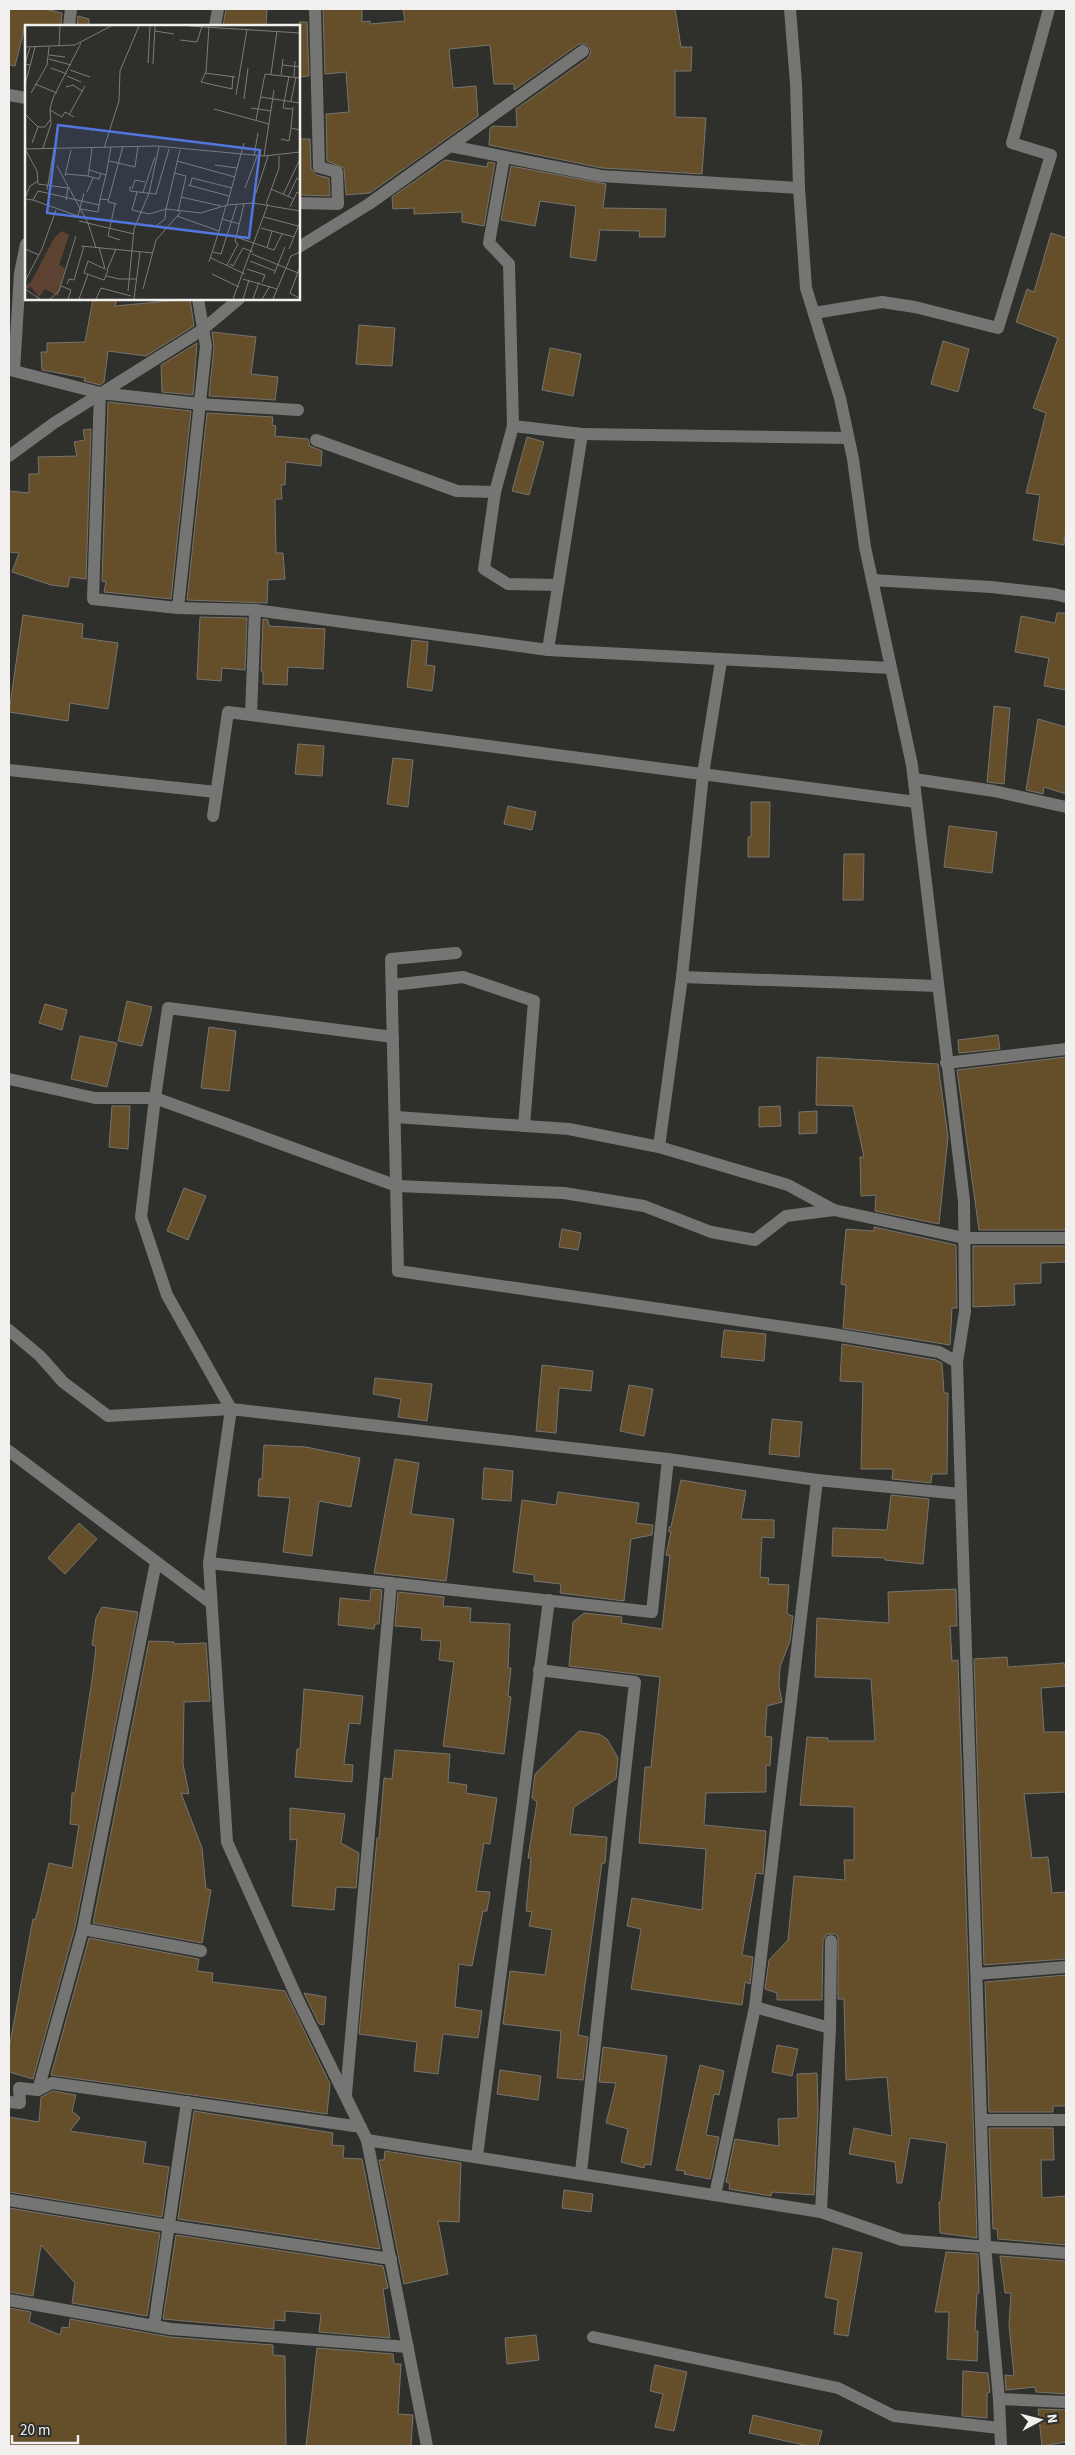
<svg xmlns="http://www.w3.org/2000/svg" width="1075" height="2455" font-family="'Source Sans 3',sans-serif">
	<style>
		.building { fill: #654e2a; stroke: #767470 }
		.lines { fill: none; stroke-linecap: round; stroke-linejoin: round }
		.minor { stroke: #757674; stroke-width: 12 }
		.inset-road { fill: none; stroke: #7d7c79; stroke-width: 1 }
		.view { fill: #5276de; fill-opacity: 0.15; stroke: #5276de; stroke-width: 2.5 }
		.inset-edge { fill: none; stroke: #f1f0ee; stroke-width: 2.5 }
	</style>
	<rect width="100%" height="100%" fill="#2f2f2b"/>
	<g class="building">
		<polygon points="9,9 45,9 62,13 61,26 25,26 15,66 9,65"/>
		<polygon points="226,9 267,9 266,26 223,26"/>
		<polygon points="323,9 362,9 362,22 370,21 370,24 405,21 403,9 675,9 681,47 692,47 691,71 675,71 675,117 706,118 702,174 602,168 489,145 490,128 493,126 517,127 516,109 588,58 591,51 587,44 579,44 514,90 514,84 494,84 490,45 449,49 453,88 476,86 478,116 370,193 346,195 344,168 327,161 326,114 349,112 346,72 325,74"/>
		<polygon points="78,16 89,19 89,26 77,26"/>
		<polygon points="299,22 307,22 309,76 299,77"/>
		<polygon points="299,139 310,139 311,168 316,175 329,178 330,196 299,195"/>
		<polygon points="445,160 487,167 488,162 495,163 484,226 462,222 462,212 414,214 414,208 393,209 392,197"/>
		<polygon points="511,166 606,184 603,208 666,209 665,237 639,237 640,231 600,230 596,261 570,257 576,206 540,201 535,226 501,220"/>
		<polygon points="1051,233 1066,238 1066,528 1064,545 1033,540 1040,495 1026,493 1046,413 1033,408 1058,338 1016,322 1027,289 1034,292"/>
		<polygon points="93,299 117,299 115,306 190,299 194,326 146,356 108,351 104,382 100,385 84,381 85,378 42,370 41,352 47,352 47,343 85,342"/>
		<polygon points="359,325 395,328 392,366 356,364"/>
		<polygon points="212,332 256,337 251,374 278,377 275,400 209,396 214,347"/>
		<polygon points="943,341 969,349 958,392 931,384"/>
		<polygon points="197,343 193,395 162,392 161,365"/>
		<polygon points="550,348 581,354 573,396 542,390"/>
		<polygon points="108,402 191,411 171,599 104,592 106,582 102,581"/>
		<polygon points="207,413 273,417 272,425 276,426 275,436 308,439 310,446 322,451 321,466 286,462 285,485 281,485 282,499 275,499 276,553 283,553 285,579 268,580 267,603 187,600"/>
		<polygon points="91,429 86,579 70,577 68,587 51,585 12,572 19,553 9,552 9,491 29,493 29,474 39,474 38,457 77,456 74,442 85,440 83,430"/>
		<polygon points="527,437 544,442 529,495 512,491"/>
		<polygon points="1057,613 1066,613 1066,690 1044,686 1049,658 1015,652 1021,616 1055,623"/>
		<polygon points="23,615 83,624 82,638 118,643 108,709 70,703 68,721 9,712"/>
		<polygon points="200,617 247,618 245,670 222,668 221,681 197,679"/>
		<polygon points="263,619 268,620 269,626 325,629 323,669 288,667 287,685 263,684 263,672 261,671"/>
		<polygon points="412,640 428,642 426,665 435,666 432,691 407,687"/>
		<polygon points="994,706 1010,708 1004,784 987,782"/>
		<polygon points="1038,719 1066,727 1066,794 1044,787 1043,794 1026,790"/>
		<polygon points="298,744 324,746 322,776 295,774"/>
		<polygon points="393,758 413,760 408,807 387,804"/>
		<polygon points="751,802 770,802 769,857 748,857 748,837 751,837"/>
		<polygon points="508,806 536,812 532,830 504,824"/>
		<polygon points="949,826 997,832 992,873 944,867"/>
		<polygon points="844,854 864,854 863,900 843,900"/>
		<polygon points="127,1001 152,1007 142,1046 118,1041"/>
		<polygon points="45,1004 67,1010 62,1030 39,1023"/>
		<polygon points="209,1027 236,1031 229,1091 201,1088"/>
		<polygon points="998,1035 1000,1049 959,1053 958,1040"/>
		<polygon points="80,1036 117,1043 107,1087 71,1079"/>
		<polygon points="817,1057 938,1064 948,1137 939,1224 875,1211 876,1195 861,1196 860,1157 864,1157 853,1106 816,1105"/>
		<polygon points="1066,1057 1066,1230 979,1230 957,1070"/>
		<polygon points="112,1106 130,1106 128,1149 109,1147"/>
		<polygon points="780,1106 781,1126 759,1127 759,1107"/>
		<polygon points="817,1111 817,1133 799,1134 799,1112"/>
		<polygon points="184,1188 206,1196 188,1240 167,1231"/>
		<polygon points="874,1227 956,1245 957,1308 952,1308 950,1345 843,1328 846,1285 841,1284 846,1229 874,1231"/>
		<polygon points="562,1229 581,1233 578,1250 559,1247"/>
		<polygon points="973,1246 1066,1246 1066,1262 1041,1263 1041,1283 1014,1284 1015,1305 973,1307"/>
		<polygon points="724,1330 766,1334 764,1361 721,1357"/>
		<polygon points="842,1344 936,1360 942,1363 944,1393 948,1393 947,1474 932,1474 931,1483 892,1479 893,1469 861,1469 863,1382 840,1381"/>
		<polygon points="542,1365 593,1371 591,1391 559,1388 556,1433 536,1431"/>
		<polygon points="375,1378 432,1384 427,1421 398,1417 401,1399 373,1394"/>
		<polygon points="629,1385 653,1389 644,1436 620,1431"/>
		<polygon points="772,1419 802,1422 799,1457 769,1454"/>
		<polygon points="264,1445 306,1447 360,1458 351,1507 319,1501 312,1556 283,1552 290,1498 258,1496 259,1479 262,1479"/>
		<polygon points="395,1459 419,1463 411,1514 454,1519 446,1581 374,1573"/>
		<polygon points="484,1468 513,1471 511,1501 482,1499"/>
		<polygon points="681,1480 746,1491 741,1519 774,1520 774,1538 762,1537 760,1577 769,1578 768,1584 789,1585 787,1612 789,1615 793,1616 790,1641 780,1667 779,1686 782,1702 767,1706 765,1736 772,1737 770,1766 766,1765 766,1792 706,1793 704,1825 766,1831 763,1874 756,1873 742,1955 753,1957 750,1984 745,1982 742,2005 631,1989 641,1929 627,1926 632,1898 702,1910 706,1849 639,1843 645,1767 651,1767 660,1677 569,1666 573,1622 584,1613 622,1617 621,1623 662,1629 670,1556 666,1555 671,1532 669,1532 669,1527 671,1527"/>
		<polygon points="558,1492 639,1503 636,1523 653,1525 652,1535 631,1539 624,1601 560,1593 561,1584 534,1581 534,1575 513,1572 522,1500 556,1505"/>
		<polygon points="891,1495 929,1499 923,1564 885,1560 885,1558 832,1556 833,1528 887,1530"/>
		<polygon points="79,1523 97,1539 65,1574 48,1558"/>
		<polygon points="371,1589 382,1590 379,1624 375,1624 374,1629 338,1625 340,1598 370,1601"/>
		<polygon points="956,1589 957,1626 950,1626 952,1661 958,1660 977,2238 940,2233 939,2202 941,2201 947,2143 910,2138 902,2183 897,2183 895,2162 849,2154 854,2128 892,2136 887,2077 846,2080 844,1999 838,1999 838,1937 835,1934 827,1934 823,1940 822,2000 777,2000 777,1993 765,1989 769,1960 788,1940 794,1876 845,1880 844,1860 854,1860 854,1807 800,1805 807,1737 828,1738 828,1741 875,1741 871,1679 815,1677 817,1618 889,1623 888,1592"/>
		<polygon points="398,1592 444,1597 443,1606 471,1608 470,1622 510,1624 508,1668 511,1668 508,1696 511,1697 504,1754 443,1746 454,1662 439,1660 441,1641 421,1640 422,1628 395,1626"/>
		<polygon points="102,1607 138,1612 75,1927 33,2079 9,2072 9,2049 33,1919 35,1920 38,1910 49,1863 72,1868 79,1825 70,1824 72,1793 75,1793 93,1673 96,1646 92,1645 96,1618"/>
		<polygon points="149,1641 174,1642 174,1644 206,1643 210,1701 184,1702 183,1764 189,1794 181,1793 202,1848 206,1889 211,1890 202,1943 93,1923"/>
		<polygon points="1007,1657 1008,1667 1064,1663 1066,1670 1066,1686 1041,1688 1044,1732 1066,1732 1066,1792 1024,1794 1032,1858 1048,1857 1052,1893 1066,1892 1066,1959 984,1965 974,1659"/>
		<polygon points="304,1689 363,1696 360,1724 349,1723 344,1764 353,1765 352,1782 295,1777 297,1749 300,1749"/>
		<polygon points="579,1731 599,1734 607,1739 618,1758 616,1779 574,1807 570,1834 607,1837 605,1863 602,1863 578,2035 588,2037 583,2080 557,2078 561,2031 503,2024 510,1971 545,1975 552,1930 529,1926 532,1912 526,1911 531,1858 528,1858 537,1802 532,1798 535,1774"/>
		<polygon points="395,1750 450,1754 448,1782 467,1785 466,1793 497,1798 490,1844 484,1843 476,1891 490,1892 487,1911 483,1911 472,1966 459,1964 455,2007 482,2011 478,2038 443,2034 438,2074 414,2071 417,2042 359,2034 377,1838 379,1838 384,1778 392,1779"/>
		<polygon points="290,1808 345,1814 341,1843 359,1853 356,1888 336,1887 334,1910 292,1906 297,1839 290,1840"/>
		<polygon points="89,1938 199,1959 197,1971 213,1973 212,1982 285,1991 330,2084 327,2114 51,2075"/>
		<polygon points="1066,1975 1066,2106 1053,2106 1053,2112 989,2112 985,1982"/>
		<polygon points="304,1993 326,1997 324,2025 319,2024"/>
		<polygon points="777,2045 798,2049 792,2076 772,2072"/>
		<polygon points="603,2047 667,2056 651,2165 645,2164 644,2168 621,2162 628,2129 606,2123 616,2083 599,2082"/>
		<polygon points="700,2065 724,2071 719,2095 714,2094 706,2135 719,2137 710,2179 684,2174 685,2171 676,2170"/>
		<polygon points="500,2070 541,2076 538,2100 497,2094"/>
		<polygon points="817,2073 818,2110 814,2195 772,2192 771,2196 729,2189 730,2183 726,2182 735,2139 779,2146 778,2119 798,2118 797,2074"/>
		<polygon points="53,2091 76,2095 72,2111 80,2118 70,2131 146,2142 143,2163 169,2167 162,2217 9,2192 9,2117 39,2122 41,2097"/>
		<polygon points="194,2111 333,2133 332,2145 344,2146 343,2158 362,2159 380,2249 178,2219"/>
		<polygon points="989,2128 1053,2128 1054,2160 1041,2160 1042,2198 1066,2196 1066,2245 998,2239 997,2229 993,2229"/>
		<polygon points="385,2151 461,2163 459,2222 438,2221 448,2274 404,2284 379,2160 384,2160"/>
		<polygon points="564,2190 593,2194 591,2212 562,2208"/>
		<polygon points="9,2208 160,2233 147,2316 72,2303 75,2283 41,2245 33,2296 9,2292"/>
		<polygon points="176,2235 383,2266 388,2288 383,2289 390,2338 319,2332 321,2314 285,2311 285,2321 274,2320 274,2329 163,2319"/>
		<polygon points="833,2248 862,2253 848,2336 834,2334 838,2300 825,2297"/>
		<polygon points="946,2252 978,2254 979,2293 977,2293 975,2331 978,2331 977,2361 947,2359 949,2312 935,2312"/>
		<polygon points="1000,2256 1066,2261 1066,2394 1036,2392 1035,2387 1006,2390 1005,2375 1014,2376 1009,2325 1011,2293 1005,2293"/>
		<polygon points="9,2308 31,2312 29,2322 60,2335 62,2327 69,2328 70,2319 170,2337 273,2345 273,2355 285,2356 286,2446 9,2446"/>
		<polygon points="536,2335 539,2360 507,2364 505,2338"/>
		<polygon points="317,2348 393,2354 394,2364 401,2364 398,2414 413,2415 411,2446 306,2446"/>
		<polygon points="655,2365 687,2372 674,2431 655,2427 663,2394 650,2391"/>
		<polygon points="963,2371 988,2373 990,2392 987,2393 987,2418 962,2416"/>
		<polygon points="1038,2409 1066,2410 1066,2442 1042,2446"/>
		<polygon points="753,2415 822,2431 818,2446 809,2446 749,2433"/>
	</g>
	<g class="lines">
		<g class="minor">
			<polyline points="790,9 796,83 799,188 806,288 840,398 853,459 865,547 912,765 964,1201 965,1311 957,1362 961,1494 985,2246 999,2399 1001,2446"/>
			<polyline points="69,26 71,9"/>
			<polyline points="215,26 218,9"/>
			<polyline points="9,95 26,98"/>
			<polyline points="450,146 601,176 799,188"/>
			<polyline points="504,158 489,243 509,264 513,426 582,434 548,650 890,668"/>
			<polyline points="299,203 338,204 337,172 319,167 315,9"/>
			<polyline points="26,244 20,273 14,371 100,393 200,404 298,410"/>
			<polyline points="299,247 369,204 583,51"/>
			<polyline points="814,313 882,302 915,307 998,328 1051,155 1012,143 1049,9"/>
			<polyline points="100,393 93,599 178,608 255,610 251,715"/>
			<polyline points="513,426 495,492 484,569 508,584 558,585"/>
			<polyline points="582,434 848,438"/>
			<polyline points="316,440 457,491 495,492"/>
			<polyline points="9,456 54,423 202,330 239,299"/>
			<polyline points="872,580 991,587 1054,594 1066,597"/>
			<polyline points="178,608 206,346 198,299"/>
			<polyline points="255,610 548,650"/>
			<polyline points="721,661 703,774 682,977 938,986"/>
			<polyline points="9,770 216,792"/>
			<polyline points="914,779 994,791 1066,807"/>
			<polyline points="213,816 228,712 916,802"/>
			<polyline points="456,953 391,959 398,1271 833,1334 939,1352 957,1362"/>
			<polyline points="392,985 463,977 534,1001 524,1126"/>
			<polyline points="946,1063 1066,1049"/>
			<polyline points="9,1079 95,1098 155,1098 397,1186 564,1193 644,1206 711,1232 755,1240 786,1216 834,1210 964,1238 1066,1238"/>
			<polyline points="396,1117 569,1129 659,1147 788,1185 834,1210"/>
			<polyline points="659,1147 682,977"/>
			<polyline points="9,1330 40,1356 63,1382 108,1416 231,1409 167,1295 141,1217 155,1098 168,1008 393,1037"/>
			<polyline points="9,1451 211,1603"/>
			<polyline points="156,1562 83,1929 38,2090 52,2083 361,2127"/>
			<polyline points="209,1563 652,1612 668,1459"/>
			<polyline points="539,1670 635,1682 581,2172"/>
			<polyline points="83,1929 201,1951"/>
			<polyline points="977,1974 1066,1967"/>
			<polyline points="755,2007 830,2028"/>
			<polyline points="346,2094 391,1583"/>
			<polyline points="9,2102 20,2103 19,2088 38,2090"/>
			<polyline points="981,2120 1066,2120"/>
			<polyline points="367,2140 821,2212 902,2240 1066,2253"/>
			<polyline points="477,2156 549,1600"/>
			<polyline points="715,2195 755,2007 817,1480"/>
			<polyline points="9,2200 169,2226 391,2259"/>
			<polyline points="821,2212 830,2028 831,1941"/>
			<polyline points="9,2300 171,2329 408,2347"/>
			<polyline points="154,2326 187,2102"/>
			<polyline points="593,2337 838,2388 894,2416 999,2428"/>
			<polyline points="999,2399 1066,2402"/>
			<polyline points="427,2446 367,2140 298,2000 227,1842 209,1563 231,1409 668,1459 817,1480 961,1494"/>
		</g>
	</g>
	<g transform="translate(25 25)">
		<rect width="275" height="275" fill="#2f2f2b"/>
		<path d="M37 206 44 210 34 240 40 243 33 271 20 264 14 272 5 261 3 264 0 262 6 257 29 213Z" fill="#5e4231"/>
		<path class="inset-road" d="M164 1 275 8M184 1 181 47 176 57 207 64 208 51M130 6 149 9M155 15 172 17 177 1M34 21 35 1M0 22 50 20 86 1M24 30 40 32M24 34 46 40M123 38 125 1M128 39 130 1M5 40 0 39 5 22M258 40 275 42M26 43 42 49M45 45 65 52M180 48 210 52M246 49 252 6M256 50 258 34M42 51 56 57M264 51 258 83 267 84M269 52 270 36M10 59 32 68M0 60 10 22M41 62 48 60 57 66M6 68 22 40 24 22M211 70 222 4M236 72 275 78M219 74 223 43M266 76 271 52M268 82 266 103 275 105M226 83 246 86M189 84 244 99M25 85 37 92 40 87 49 92M0 89 13 102M44 90 60 61M231 95 240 49 275 53M256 114 264 116 266 103M7 118 13 102H20L25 95M18 123 26 99 25 84 28 73 56 18M79 123 94 76 95 46 114 1M0 124 131 121 239 131 275 127M0 124 12 146 13 159 43 163 41 175M155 125 141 184 176 188 202 180 228 178 275 186M229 131 233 108M239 131 249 65M84 136 110 142 113 121M152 136 210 152M190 140 212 143M32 141 63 198 71 223M64 145 67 123M149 148 161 151 153 187M41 149 63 151 64 145 81 150 86 122M40 151 46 125M63 151 74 154 76 148M163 160 204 171M105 161V166L131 169 144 124M165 161 167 153 207 163M220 163 232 131M107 164 110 155 120 157M246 164 269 174M22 165 29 124M62 167 68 153M112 167 107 185 124 189 141 184 140 194 130 202M118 167 130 132M231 168 243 131M258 170 275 134M156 172 196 181M263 172 272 153 275 155M0 173 5 161 13 156M0 174 8 175 13 166 74 180M75 174 81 150M8 175 53 191 59 168M90 179 83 211 95 215M92 179 83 177 98 121M241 179 254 143V131M202 180 219 118M265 182 272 167 275 168M56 184 73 187 75 174 84 175M152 191 194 206 201 180M239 192 273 201M197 194 215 199M54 196 109 209M236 203 269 212M211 212 249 225 257 209M56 221 128 228M74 222 80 244 63 236 59 248 79 255 83 245M242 223 247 206M0 224 14 230M264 224 275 197M188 227 196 229 212 179M227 229 273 248M186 233 220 249M225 236 250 246M184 237 194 206M205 239 208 241 218 223 228 227M202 240 213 219 210 217 219 179M222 244 240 250 237 257M82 245 91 224M187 249 214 262M249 249 260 222M81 251 94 254H112M218 254 252 264M0 256 17 224 31 185M42 259 44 254 49 255 59 221M36 261 46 265 43 274M0 264 15 274M118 264 131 215 156 187M103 266 109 204 124 168 134 122M274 273 265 268 275 242M25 274 34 266 51 211M54 274 63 249M71 274 76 263 106 271M109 274 115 227M208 274 243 179M218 274 224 255M228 274 234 257M237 274 245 261M248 274 266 231 275 227"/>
		<path class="view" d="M33 100 235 125 224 213 22 188Z"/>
		<rect width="275" height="275" class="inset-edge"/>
	</g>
	<rect width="1075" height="2455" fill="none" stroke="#f1f0ee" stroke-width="20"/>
	<g transform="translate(1040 2420) rotate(83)" stroke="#2f2f2b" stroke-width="4" paint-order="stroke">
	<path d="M0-4L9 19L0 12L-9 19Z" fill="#f1f0ee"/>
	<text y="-8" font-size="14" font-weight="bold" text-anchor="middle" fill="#f1f0ee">N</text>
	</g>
	<path d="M12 2435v8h66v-8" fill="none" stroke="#f1f0ee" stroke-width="2.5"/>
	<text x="20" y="2435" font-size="15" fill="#f1f0ee" stroke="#2f2f2b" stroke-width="4" paint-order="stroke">20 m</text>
</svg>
